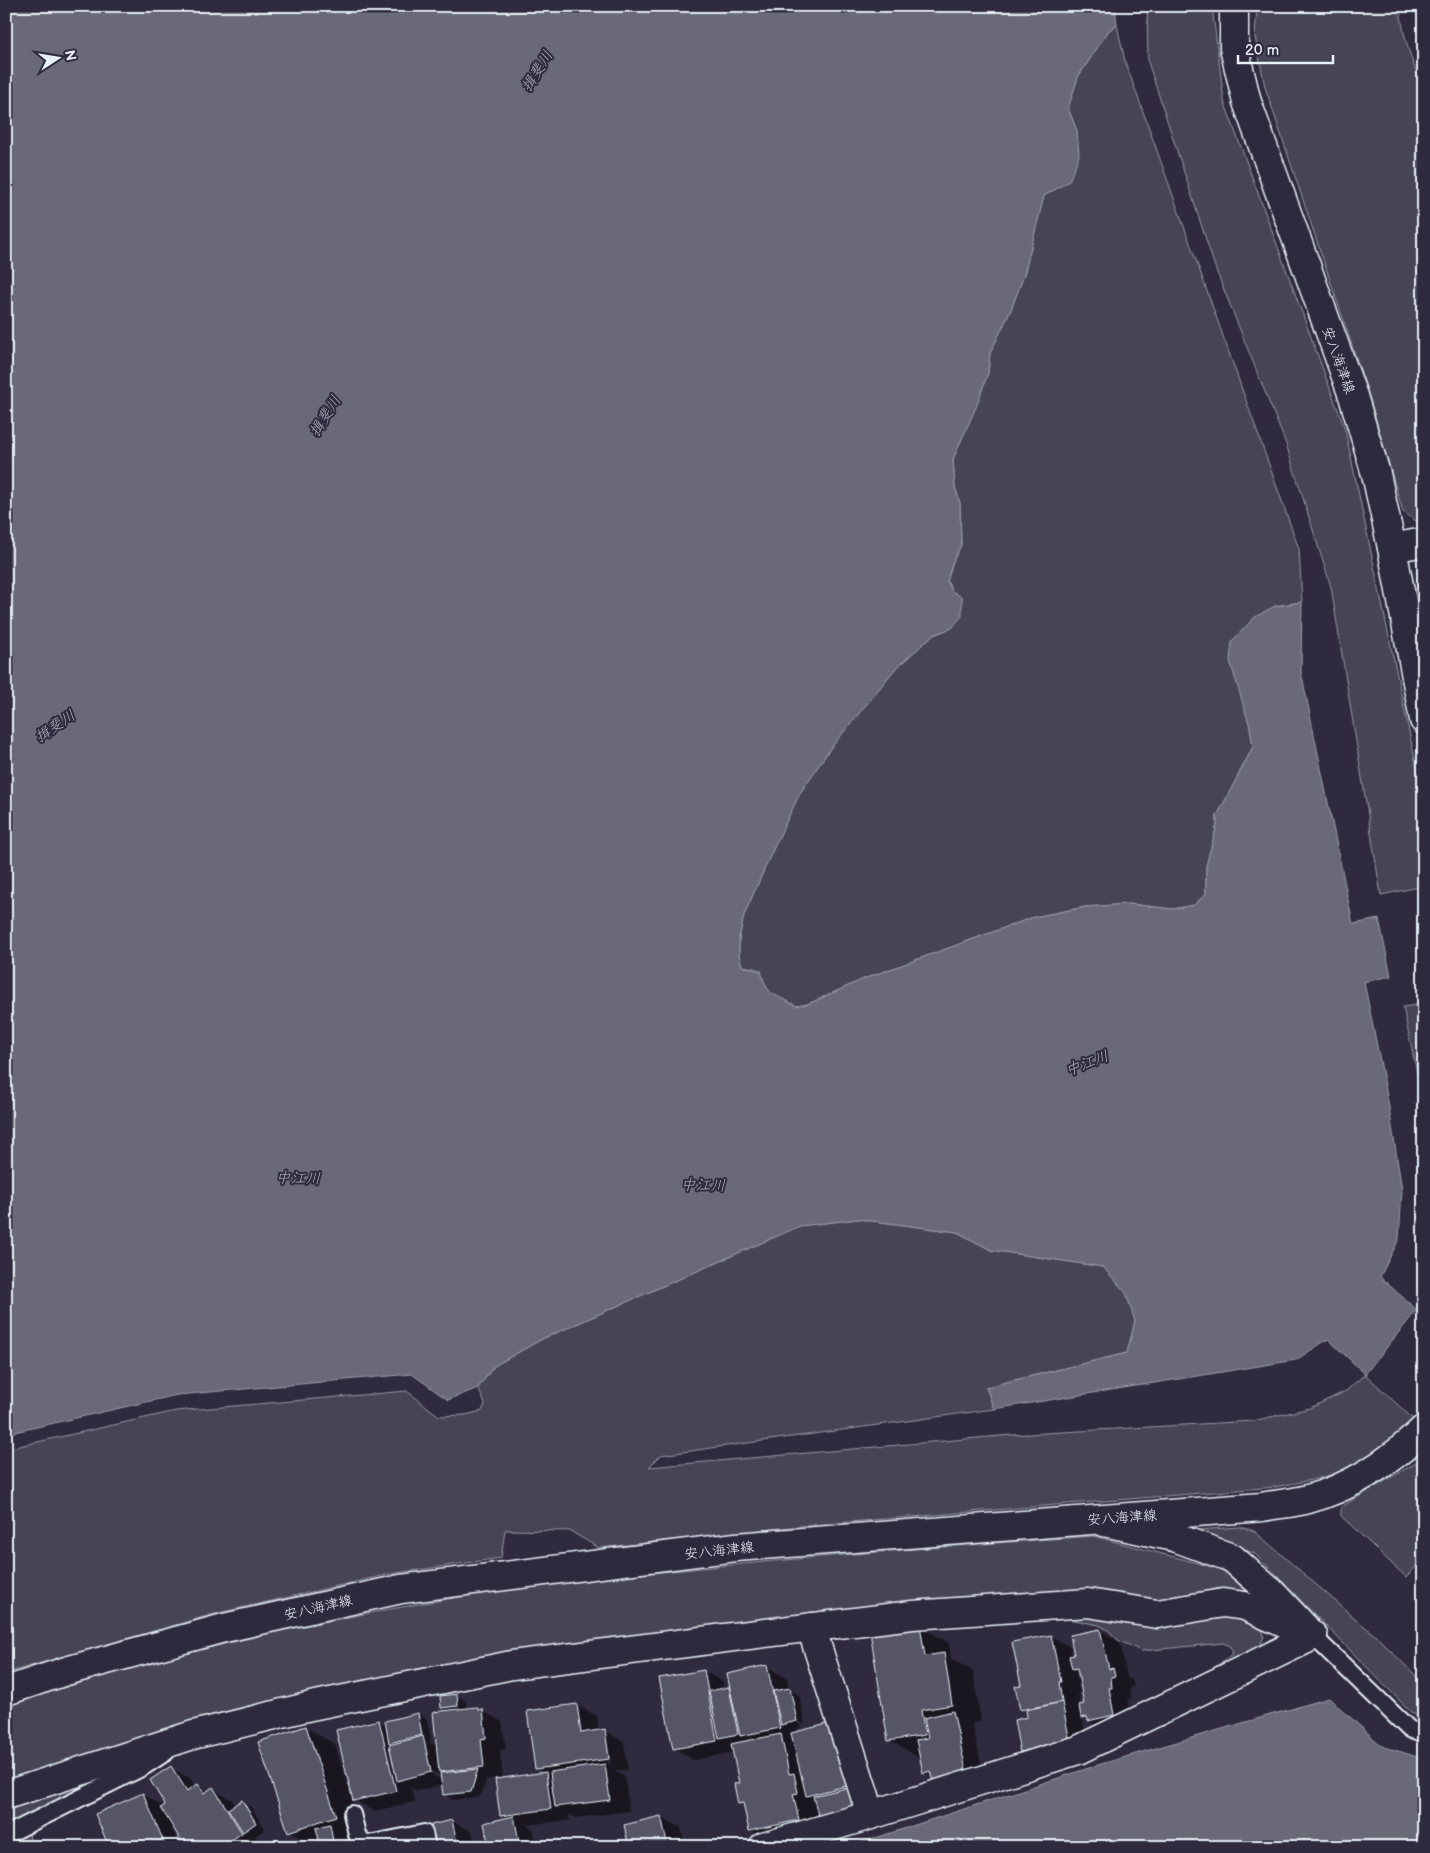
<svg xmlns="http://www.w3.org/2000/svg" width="1430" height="1853" font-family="'Balsamiq Sans','Klee One',sans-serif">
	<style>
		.green { fill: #464455; stroke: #979aa6 }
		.water { fill: #696978; stroke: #9c9fab }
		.shadow { fill: #0007; fill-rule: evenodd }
		.building { fill: #575565; stroke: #e8f1f8 }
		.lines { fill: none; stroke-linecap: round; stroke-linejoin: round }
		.service-casing { stroke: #e8f1f8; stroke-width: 20 }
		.minor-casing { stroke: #e8f1f8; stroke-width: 31 }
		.tertiary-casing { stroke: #e8f1f8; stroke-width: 31 }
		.secondary-casing { stroke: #e8f1f8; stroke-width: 31 }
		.service { stroke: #2f2a3d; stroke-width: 16 }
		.minor { stroke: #2f2a3d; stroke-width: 28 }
		.tertiary { stroke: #2f2a3d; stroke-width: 28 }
		.secondary { stroke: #2f2a3d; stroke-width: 28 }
		.labels { text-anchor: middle; stroke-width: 4; stroke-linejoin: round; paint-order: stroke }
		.street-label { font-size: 14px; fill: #e8f1f8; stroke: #2f2a3d }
		.water-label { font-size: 15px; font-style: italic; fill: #afb4be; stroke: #2f2a3d }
	</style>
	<rect width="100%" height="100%" fill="#2f2a3d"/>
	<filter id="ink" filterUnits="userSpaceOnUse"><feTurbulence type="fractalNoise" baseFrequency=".02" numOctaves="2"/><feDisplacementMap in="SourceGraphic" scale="10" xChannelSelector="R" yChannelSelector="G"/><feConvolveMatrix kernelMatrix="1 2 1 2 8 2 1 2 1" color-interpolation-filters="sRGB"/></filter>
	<g filter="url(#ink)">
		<g class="green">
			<polygon points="1147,6 1214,6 1213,14 1224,101 1345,429 1424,802 1424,886 1381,895 1331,587 1286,444 1216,270 1148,62"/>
			<path d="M1257 6H1400C1402 36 1413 64 1424 92V523H1419L1403 512 1368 393 1265 87 1255 37Z"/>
			<path d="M1117 25 1125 61 1299 549 1302 602 1275 606 1250 727 1253 747 1217 816V825L1206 866V894L1194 905 1173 909 1129 904 1085 907 1034 917 866 978 808 1004 796 1006C775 993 767 999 761 971L755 968 742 966 739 955V939L744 915 775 845 800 793 829 750 895 669 933 635 952 628V591L947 581 953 561 961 545 960 503 955 487 953 459 988 373 990 353 1010 312 1024 275 1044 196 1069 181 1077 131 1068 108 1078 77 1109 30Z"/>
			<polygon points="1424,1004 1424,1106 1403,1007"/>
			<path d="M858 1219 957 1232 991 1250 1103 1267 1127 1293 1135 1321 1127 1353 986 1387 994 1409 661 1455 649 1467 1011 1435 1253 1421 1310 1408 1346 1391 1365 1374 1414 1420C1393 1438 1373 1456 1349 1468 1326 1479 1299 1482 1275 1487L800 1526 599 1548 570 1531 505 1530 501 1558 390 1574 214 1614 6 1673V1449L176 1411 407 1391 439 1416 465 1415 482 1411 485 1404 478 1388 494 1366 542 1339 800 1226Z"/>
			<polygon points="1424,1456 1424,1558 1406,1577 1341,1516 1341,1507 1414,1464"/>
			<polygon points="1240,1527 1254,1531 1378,1638 1424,1684 1424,1720 1412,1713 1255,1554 1197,1530"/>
			<path d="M1093 1536 1217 1568 1246 1583 1267 1607 1245 1600 507 1657 6 1787V1706C172 1651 346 1613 519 1588 566 1581 614 1577 662 1572 805 1557 949 1546 1093 1536Z"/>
			<polygon points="1220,1613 1242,1616 1262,1627 1264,1637 1259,1647 1201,1678 1233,1653 1230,1646 1223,1643 1141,1651 1118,1640 1108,1630 1099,1625 1059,1617"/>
			<polygon points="131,1765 6,1826 6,1805"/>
			<polygon points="29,1833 31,1847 6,1847 6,1843"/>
		</g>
		<g class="water">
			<path d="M6 6H1115L1117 25 1109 30 1078 77 1068 108 1077 131 1079 156 1069 181 1044 196 1024 275 1010 312 990 353 988 373 977 405 953 459 955 487 960 503 961 545 953 561 947 581 952 591 962 597V616L952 628 933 635 895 669 829 750 800 793 775 845 744 915 739 939V955L742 966 761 971C767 998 775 993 796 1006L808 1004 866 978 1034 917 1085 907 1129 904 1173 909 1194 905 1206 894V866L1217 825V816L1253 747 1250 727 1230 661 1232 641 1255 617 1275 606 1302 602 1301 671 1353 924 1379 919 1391 976 1364 982 1387 1095 1402 1190 1399 1239 1380 1277 1417 1310 1365 1374 1328 1339 1296 1360 994 1409 986 1387 1127 1353 1135 1321 1126 1293 1103 1267 991 1250 957 1232 858 1219 800 1226 542 1339 494 1366 478 1388 448 1400 412 1374 177 1395 6 1434Z"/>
			<polygon points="1329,1698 1382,1746 1424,1759 1424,1847 848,1847 1101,1764"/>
		</g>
		<g class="shadow">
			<polygon points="919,1626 949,1643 951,1659 973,1671 981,1721 972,1723 986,1786 934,1777 924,1772 921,1757 918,1757 889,1740"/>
			<path d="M1100 1630 1120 1642 1127 1677 1132 1680 1134 1687H1130L1131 1699H1128L1133 1726 1102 1728 1082 1717 1089 1753 1041 1763 1022 1751 1029 1718 1028 1713 1021 1709 1023 1686 1050 1636 1070 1647 1072 1656H1075ZM1075 1669 1079 1671 1086 1705 1080 1706 1078 1693H1080Z"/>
			<path d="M767 1667 787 1678 789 1690 799 1695 805 1725 796 1719V1722L803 1727 797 1728 798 1733 869 1796 779 1847 750 1830 745 1807 740 1803 741 1784 734 1752 693 1760 674 1748 704 1671 723 1682 724 1689 728 1688 732 1690ZM748 1739 752 1741 735 1745 734 1742Z"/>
			<path d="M456 1695 466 1701 467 1709 477 1708 502 1722 506 1749 500 1750 503 1779 545 1773 536 1768 577 1705 597 1716 599 1732 605 1731 624 1742 628 1770 615 1771 625 1777 629 1811 576 1818 569 1814 570 1820 527 1825 533 1829 537 1847H491L508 1819 501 1815 496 1778 486 1780 481 1796 453 1800 444 1794 443 1785 418 1791 411 1788 415 1802 374 1811 353 1799 364 1832 341 1840 342 1846 316 1847 289 1831 306 1728 335 1744 349 1788 351 1787 379 1721 387 1726 418 1714 427 1719 431 1740 428 1741 438 1747 448 1711 442 1707ZM605 1742H608L611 1765H609ZM427 1768 442 1777V1780L425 1770Z"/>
			<polygon points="171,1768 191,1779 196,1787 198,1785 209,1791 213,1789 232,1800 236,1806 242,1802 251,1807 265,1829 255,1836 260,1845 257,1847 187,1847 171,1822 170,1823 180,1847 110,1847 143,1794 162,1806 163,1808 167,1805"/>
			<polygon points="661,1817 681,1828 685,1847 630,1847"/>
			<polygon points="452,1821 472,1832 474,1842 483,1847 437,1847"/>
		</g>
		<g class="building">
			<polygon points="920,1625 925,1656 944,1653 952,1705 921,1710 925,1735 888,1741 870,1632"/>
			<polygon points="1100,1629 1109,1669 1113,1668 1115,1676 1111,1677 1112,1688 1109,1688 1114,1715 1088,1721 1087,1717 1081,1718 1079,1705 1084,1704 1077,1668 1072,1669 1069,1656 1074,1655 1070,1635"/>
			<polygon points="1051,1635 1061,1682 1059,1682 1062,1702 1020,1710 1015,1686 1021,1685 1012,1642"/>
			<polygon points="767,1665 780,1728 740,1736 727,1674"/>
			<polygon points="704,1670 717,1741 673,1749 659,1678"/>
			<polygon points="729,1687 738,1734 719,1738 709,1691"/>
			<polygon points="790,1688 797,1721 781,1725 773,1691"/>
			<polygon points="457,1694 458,1706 441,1708 440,1696"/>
			<polygon points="1062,1702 1070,1742 1020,1752 1014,1720 1027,1717 1026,1710"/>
			<polygon points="577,1704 581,1733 605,1729 609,1759 535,1769 527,1711"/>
			<polygon points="477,1707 478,1710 483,1709 486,1738 481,1739 484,1767 439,1772 433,1712"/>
			<polygon points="953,1711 967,1775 934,1782 931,1771 923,1773 916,1740 928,1738 924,1718"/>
			<polygon points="418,1713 422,1735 389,1743 385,1721"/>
			<polygon points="379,1720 396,1791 353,1801 336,1730"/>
			<polygon points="835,1722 850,1785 806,1796 791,1733"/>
			<polygon points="306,1726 336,1816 288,1832 258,1742"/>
			<polygon points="781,1734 789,1774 794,1773 798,1793 793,1794 799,1820 749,1831 743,1803 738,1804 734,1784 739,1783 731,1744"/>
			<polygon points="423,1736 431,1772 397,1781 389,1745"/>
			<polygon points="605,1764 610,1800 555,1807 550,1772"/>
			<polygon points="171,1766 187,1791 198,1784 204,1793 213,1787 242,1833 221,1847 185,1847 161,1808 165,1805 150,1780"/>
			<polygon points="478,1769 471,1792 443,1795 440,1773"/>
			<polygon points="546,1772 551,1809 500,1816 495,1779"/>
			<polygon points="851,1787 857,1810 819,1819 813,1796"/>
			<polygon points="143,1793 166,1847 109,1847 95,1814"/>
			<polygon points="242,1800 256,1823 243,1832 228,1809"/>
			<polygon points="514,1816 520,1847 489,1847 484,1823"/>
			<polygon points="661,1816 668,1847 629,1847 624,1825"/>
			<polygon points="452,1820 458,1847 435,1847 431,1825"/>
			<polygon points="330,1824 333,1841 320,1844 316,1828"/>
			<polygon points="474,1840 475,1847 462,1847 461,1843"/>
		</g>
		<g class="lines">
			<g class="service-casing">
				<g id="service">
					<polyline points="1313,1636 1409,1729 1424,1735"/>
					<polyline points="352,1814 358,1838 368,1844 424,1833 427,1847"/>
					<polyline points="6,1835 143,1767 166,1752"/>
				</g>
			</g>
			<g class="minor-casing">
				<g id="minor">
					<polyline points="1104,1522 1174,1537 1232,1558 1272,1593 1305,1628"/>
					<polyline points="811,1627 871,1815"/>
					<polyline points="6,1795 193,1735 311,1706 512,1665 733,1637 912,1615 1088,1603 1157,1614 1223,1603 1245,1606 1313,1636"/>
					<polyline points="763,1847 871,1815 1078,1750 1313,1636"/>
				</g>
			</g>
			<g class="tertiary-casing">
				<polyline id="tertiary" points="1392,548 1424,542"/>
			</g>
			<g class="secondary-casing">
				<g id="secondary">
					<polyline points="1234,6 1234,48 1247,102 1353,396 1376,474 1392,548 1424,720"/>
					<path d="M6 1691 66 1671 224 1628 401 1589 736 1547 1262 1507C1278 1504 1294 1503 1308 1499 1353 1487 1391 1461 1424 1429"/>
				</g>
			</g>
			<use href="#service" class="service"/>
			<use href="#minor" class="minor"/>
			<use href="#tertiary" class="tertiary"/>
			<use href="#secondary" class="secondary"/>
		</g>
	</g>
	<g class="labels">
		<g class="street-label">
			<text transform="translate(1339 360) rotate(70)" y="5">安八海津線</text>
			<text transform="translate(1122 1517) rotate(-4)" y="5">安八海津線</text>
			<text transform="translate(719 1550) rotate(-6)" y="5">安八海津線</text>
			<text transform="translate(318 1607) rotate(-13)" y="5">安八海津線</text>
		</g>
		<g class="water-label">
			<text transform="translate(537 71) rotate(-58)" y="5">揖斐川</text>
			<text transform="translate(325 416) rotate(-58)" y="5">揖斐川</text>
			<text transform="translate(55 726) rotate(-34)" y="5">揖斐川</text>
			<text transform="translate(1087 1063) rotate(-21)" y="5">中江川</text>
			<text transform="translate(298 1178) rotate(1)" y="5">中江川</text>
			<text transform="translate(703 1185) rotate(1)" y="5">中江川</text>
		</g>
	</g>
	<rect width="1430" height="1853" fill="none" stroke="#2f2a3d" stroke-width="25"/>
	<rect x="12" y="12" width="1405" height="1828" fill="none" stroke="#e8f1f8" stroke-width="2" filter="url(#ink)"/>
	<g transform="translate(58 58) rotate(78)" stroke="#2f2a3d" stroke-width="4" paint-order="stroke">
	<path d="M0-4L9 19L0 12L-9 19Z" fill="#e8f1f8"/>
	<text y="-8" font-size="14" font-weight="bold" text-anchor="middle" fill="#e8f1f8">N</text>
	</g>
	<path d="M1238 55v8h95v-8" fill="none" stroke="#e8f1f8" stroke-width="2.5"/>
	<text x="1245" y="55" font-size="15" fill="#e8f1f8" stroke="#2f2a3d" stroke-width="4" paint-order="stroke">20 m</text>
</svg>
